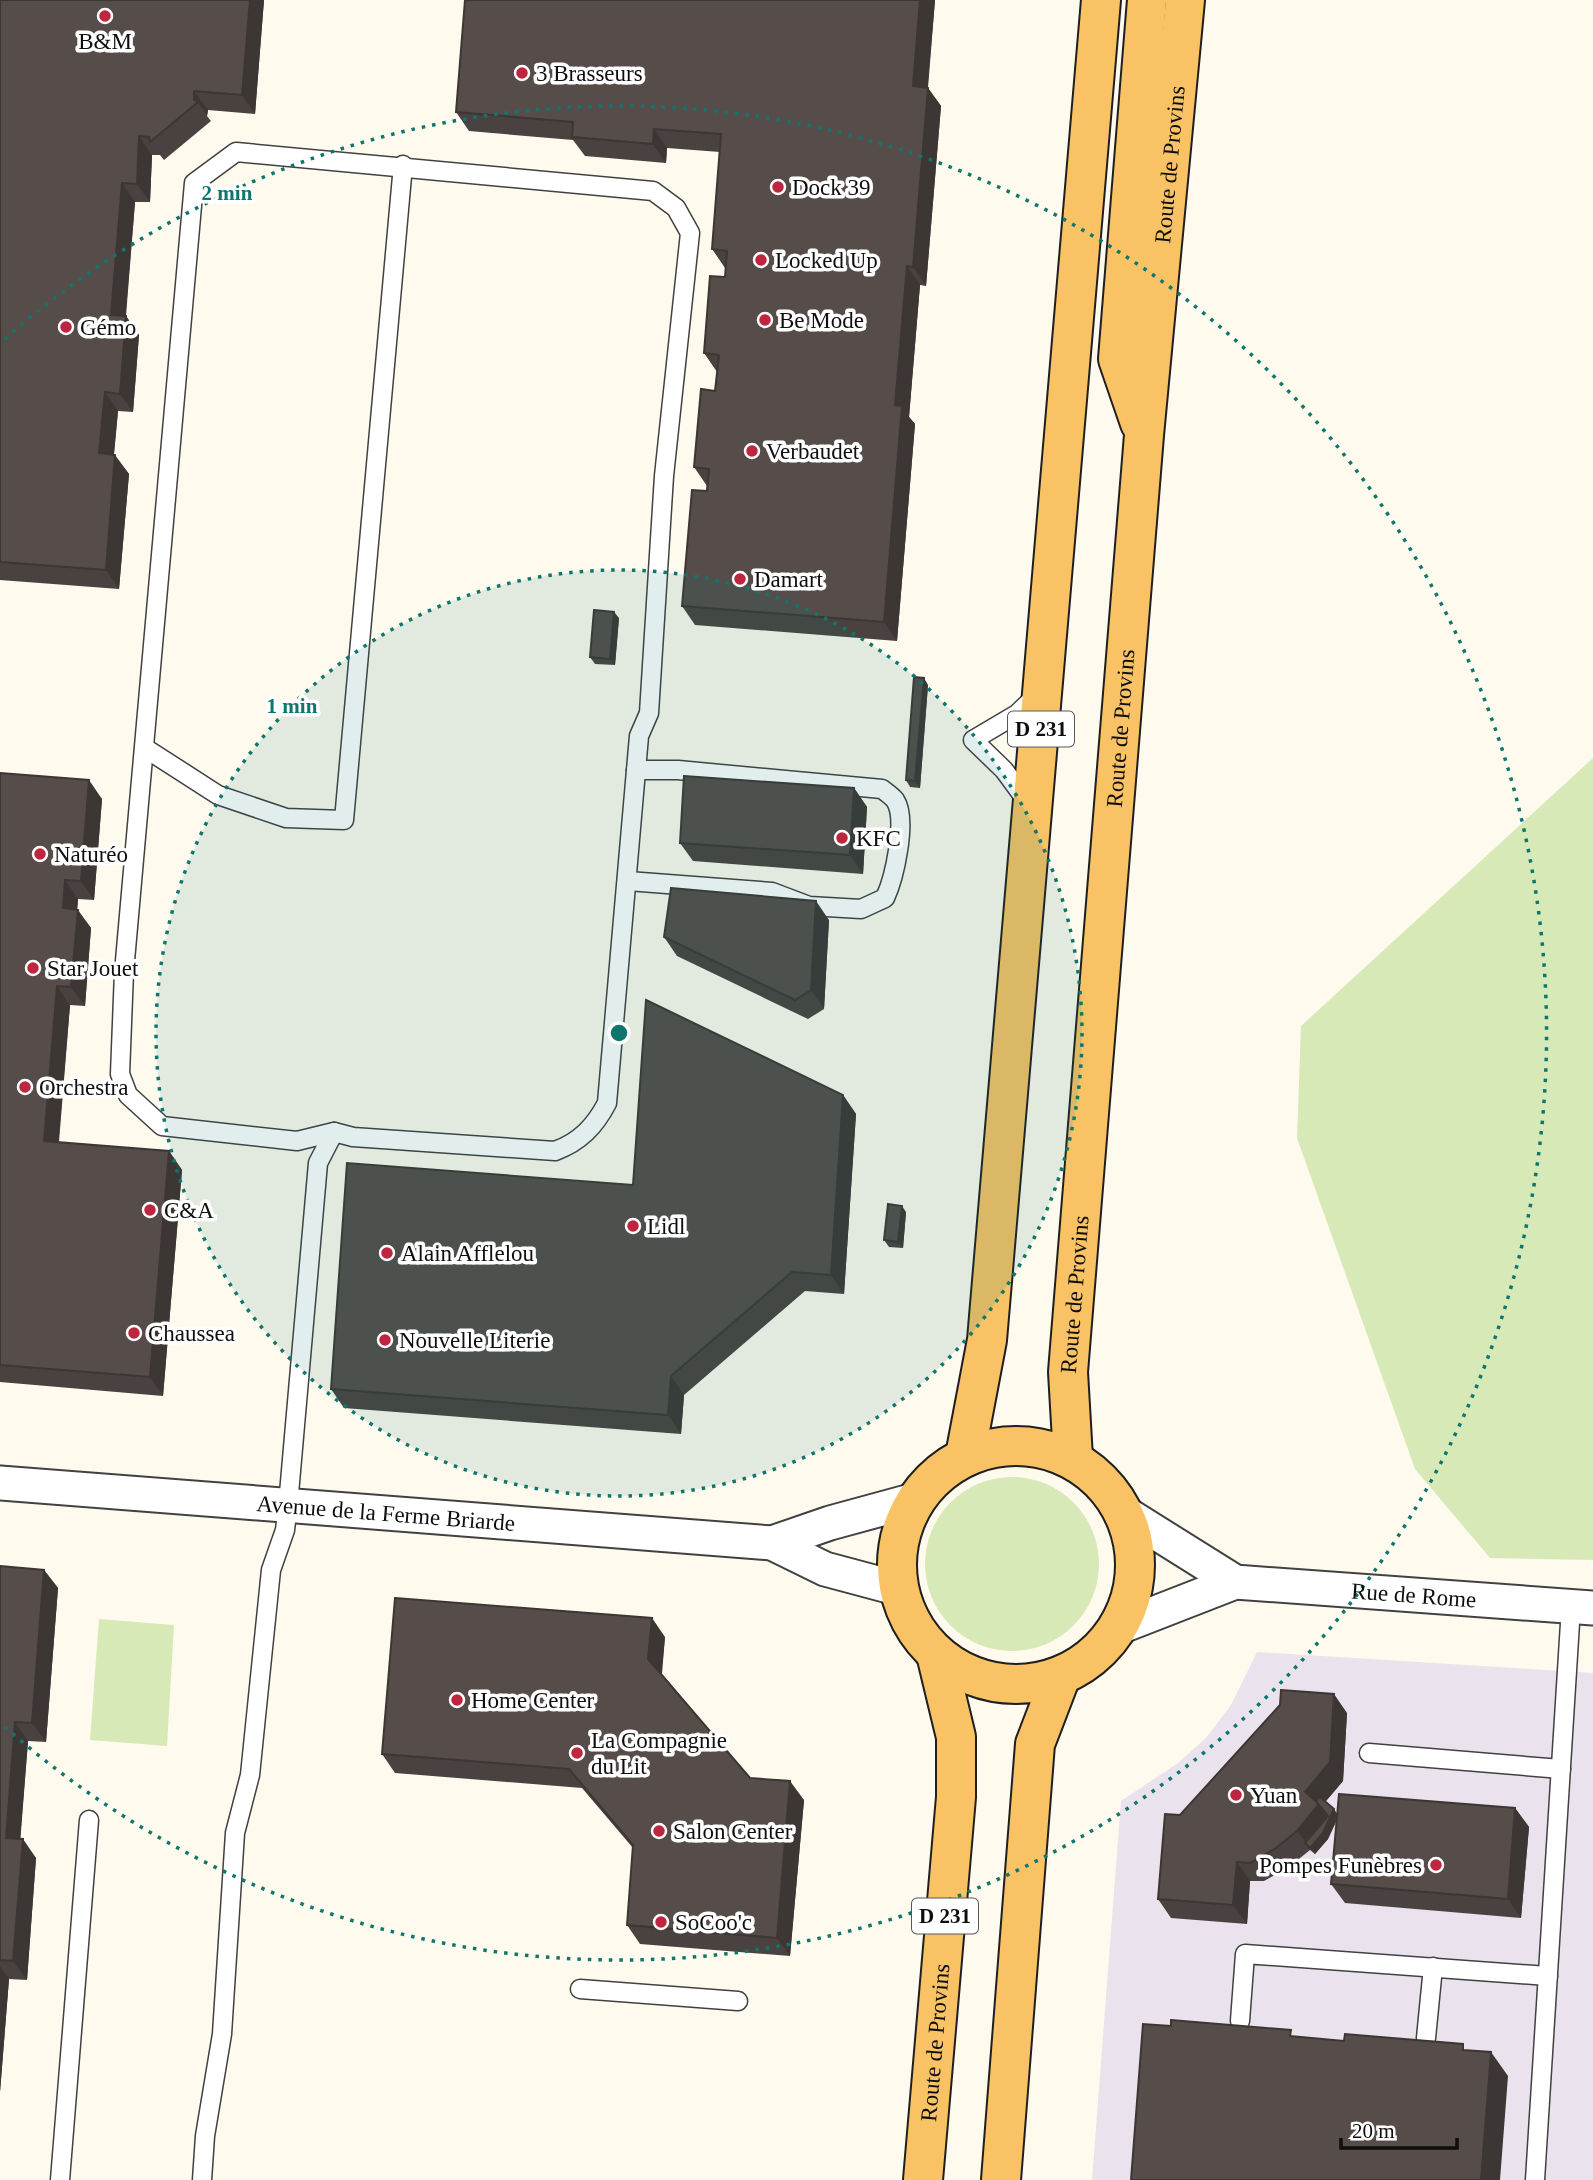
<svg xmlns="http://www.w3.org/2000/svg" width="1593" height="2180" font-family="Georgia,serif">
	<style>
		.industrial { fill: #eae2ec }
		.green { fill: #d8e9b8 }
		.lines { fill: none; stroke-linecap: round; stroke-linejoin: round }
		.service-casing { stroke: #414141; stroke-width: 21 }
		.minor-casing { stroke: #414141; stroke-width: 37 }
		.primary-casing { stroke: #1f1f1f; stroke-width: 42 }
		.service { stroke: #fff; stroke-width: 18 }
		.minor { stroke: #fff; stroke-width: 33 }
		.primary { stroke: #f8c265; stroke-width: 38 }
		.wall { fill: #4a4240 }
		.shaded-wall { fill: #3c3634 }
		.building { fill: #564d4a; stroke: #3c3634; stroke-width: 2 }
		.ring { fill: none; stroke: #0f766e; stroke-width: 3.5; stroke-dasharray: 3.5 7 }
		.poi-dot { fill: #be253f; stroke: #fff; stroke-width: 2.5 }
		.labels { text-anchor: middle; stroke-width: 7; stroke-linejoin: round; paint-order: stroke }
		.shield { fill: #fff; stroke: #565656; stroke-width: 2 }
		.shield-label { font-size: 21px; font-weight: bold; fill: #0e0e0e }
		.poi-label { font-size: 23px; fill: #0e0e0e; stroke: #fff; text-anchor: start }
		.street-label { font-size: 23px; fill: #0e0e0e; stroke: #fff }
		.centre { fill: #0f766e; stroke: #fff; stroke-width: 3.5 }
		.ring-label { font-size: 21px; text-anchor: middle; font-weight: bold; fill: #0f766e; stroke: #fff; stroke-width: 7; stroke-linejoin: round; paint-order: stroke }
	</style>
	<rect width="100%" height="100%" fill="#fffaee"/>
	<polygon class="industrial" points="1257,1652 1593,1673 1593,2180 1092,2180 1121,1801 1178,1763 1206,1738 1231,1705"/>
	<g class="green">
		<polygon points="1593,758 1593,1560 1490,1558 1415,1469 1297,1138 1301,1026"/>
		<circle cx="1012" cy="1564" r="87"/>
		<polygon points="99,1619 174,1625 167,1746 90,1740"/>
	</g>
	<g class="lines">
		<g class="service-casing">
			<g id="service">
				<path d="M236 152 653 191 676 208 690 233 664 476 649 713 639 736 607 1103C595 1126 580 1142 555 1151L353 1137 334 1132 297 1141 162 1126 128 1095 120 1074 124 972 194 183Z"/>
				<polyline points="145,748 218,795 286,818 344,820 403,165"/>
				<polyline points="1029,804 1004,770 973,740 1017,714 1038,694"/>
				<path d="M628 881 772 892 809 906 861 909 885 898C894 879 908 819 895 800 892 796 886 792 882 789L678 770H636"/>
				<polyline points="1369,1753 1561,1769"/>
				<polyline points="580,1989 738,2001"/>
				<polyline points="1240,2021 1245,1954 1548,1976"/>
				<polyline points="1426,2038 1433,1967"/>
				<polyline points="60,2180 89,1820"/>
				<polyline points="202,2180 205,2136 222,2034 235,1833 250,1775 271,1570 285,1530 288,1505 318,1163 334,1132"/>
				<polyline points="1535,2180 1571,1607"/>
			</g>
		</g>
		<g class="minor-casing">
			<g id="minor">
				<path id="s1" d="M0 1483 772 1543 825 1569 896 1588"/>
				<path id="s2" d="M1120 1510 1235 1582 1593 1608"/>
				<polyline points="772,1543 830,1523 918,1499"/>
				<polyline points="1122,1626 1235,1582"/>
			</g>
		</g>
		<g class="primary-casing">
			<g id="primary">
				<polyline points="1140,423 1118,359 1147,0"/>
				<circle cx="1016" cy="1565" r="119"/>
				<polyline points="965,1456 987,1340 1101,0"/>
				<path id="s3" d="M1073 1458 1068 1372 1144 435 1185 0"/>
				<path id="s4" d="M923 2180 956 1797V1737L936 1654"/>
				<polyline points="1001,2180 1035,1744 1061,1676"/>
			</g>
		</g>
		<use href="#service" class="service"/>
		<use href="#minor" class="minor"/>
		<use href="#primary" class="primary"/>
	</g>
	<g class="wall">
		<polygon points="0,0 264,0 255,114 208,110 207,116 211,121 164,160 160,155 152,155 150,202 135,202 126,316 139,335 133,412 118,411 114,455 129,474 119,589 0,580"/>
		<polygon points="935,0 928,88 941,106 926,286 920,285 909,417 915,424 897,641 695,625 682,606 707,486 694,467 715,391 717,372 704,353 725,277 725,268 712,249 720,152 667,148 666,163 585,156 573,140 469,131 456,112"/>
		<polygon points="619,618 615,665 595,664 590,657"/>
		<polygon points="928,685 920,788 910,787 906,780"/>
		<polygon points="0,773 102,799 94,900 78,899 77,910 91,928 85,1006 70,1005 59,1142 169,1151 182,1170 163,1396 0,1382"/>
		<polygon points="854,788 867,807 863,874 693,861 680,843"/>
		<polygon points="829,920 824,1009 808,1019 677,956 664,937"/>
		<polygon points="843,1095 856,1114 844,1294 805,1291 684,1395 681,1434 344,1408 331,1389 633,1185"/>
		<polygon points="906,1212 903,1248 889,1247 884,1240"/>
		<polygon points="0,1566 44,1570 58,1588 46,1742 28,1741 20,1839 36,1858 27,1980 9,1979 0,2092"/>
		<polygon points="665,1637 662,1674 750,1778 804,1800 790,1956 640,1944 627,1925 633,1848 582,1788 395,1773 382,1754"/>
		<polygon points="1347,1713 1343,1781 1325,1802 1334,1809 1337,1814 1515,1808 1529,1827 1521,1918 1345,1903 1331,1884 1337,1820 1328,1839 1315,1854 1310,1850 1289,1867 1264,1881 1250,1881 1247,1924 1171,1918 1158,1899 1180,1815"/>
	</g>
	<g class="shaded-wall">
		<polygon points="250,0 264,0 255,114 242,95"/>
		<polygon points="920,0 935,0 926,105 913,86"/>
		<polygon points="928,88 941,106 926,286 913,267"/>
		<polygon points="194,91 208,110 207,116 198,102 194,100"/>
		<polygon points="654,129 667,148 666,163 653,144"/>
		<polygon points="139,136 152,155 150,202 137,184"/>
		<polygon points="122,183 135,202 124,334 111,315"/>
		<polygon points="907,266 920,285 909,417 915,424 897,641 884,622 895,405"/>
		<polygon points="126,316 139,335 133,412 120,394"/>
		<polygon points="105,392 118,411 112,472 99,453"/>
		<polygon points="115,455 129,474 119,589 106,570"/>
		<polygon points="614,612 619,618 615,665 610,659"/>
		<polygon points="924,678 928,685 920,788 915,781"/>
		<polygon points="89,780 102,799 94,900 81,881"/>
		<polygon points="854,788 867,807 863,874 850,855"/>
		<polygon points="65,880 78,899 76,926 78,910 91,928 85,1006 71,987 63,908"/>
		<polygon points="816,901 829,920 824,1009 811,990"/>
		<polygon points="57,986 70,1005 57,1159 44,1141"/>
		<polygon points="843,1095 856,1114 844,1294 831,1275"/>
		<polygon points="169,1151 182,1170 163,1396 150,1377"/>
		<polygon points="902,1206 906,1212 903,1248 898,1242"/>
		<polygon points="671,1376 684,1395 681,1434 668,1415"/>
		<polygon points="44,1570 58,1588 46,1742 32,1723"/>
		<polygon points="652,1618 665,1637 661,1677 648,1659"/>
		<polygon points="1334,1694 1347,1713 1343,1781 1321,1807 1334,1809 1338,1816 1328,1839 1315,1854 1297,1831 1305,1792"/>
		<polygon points="15,1722 28,1741 19,1857 6,1838"/>
		<polygon points="790,1781 804,1800 790,1956 777,1938"/>
		<polygon points="1515,1808 1529,1827 1521,1918 1508,1899"/>
		<polygon points="23,1839 36,1858 27,1980 13,1961"/>
		<polygon points="1237,1862 1250,1881 1247,1924 1233,1905"/>
		<polygon points="0,1966 9,1979 0,2092"/>
		<polygon points="1491,2052 1508,2076 1500,2180 1481,2180"/>
	</g>
	<g class="building">
		<polygon points="0,0 250,0 242,95 194,91 194,100 198,102 150,142 149,137 139,136 137,184 122,183 111,315 126,316 120,394 105,392 99,453 115,455 106,570 0,562"/>
		<polygon points="465,0 920,0 913,86 928,88 913,267 907,266 895,405 902,406 884,622 682,606 692,490 707,491 709,469 694,467 701,389 715,391 719,355 704,353 710,276 725,277 727,251 712,249 721,134 654,129 653,144 572,137 573,122 456,112"/>
		<polygon points="594,610 614,612 610,659 590,657"/>
		<polygon points="914,677 924,678 915,781 906,780"/>
		<polygon points="0,773 89,780 81,881 65,880 63,908 78,910 71,987 57,986 44,1141 169,1151 150,1377 0,1365"/>
		<polygon points="684,776 854,788 850,855 680,843"/>
		<polygon points="671,888 816,901 811,990 795,1000 664,937"/>
		<polygon points="646,1000 843,1095 831,1275 792,1272 671,1376 668,1415 331,1389 347,1163 633,1185"/>
		<polygon points="888,1204 902,1206 898,1242 884,1240"/>
		<polygon points="0,1566 44,1570 32,1723 15,1722 6,1838 23,1839 13,1961 0,1960"/>
		<polygon points="395,1598 652,1618 648,1659 750,1778 790,1781 777,1938 627,1925 633,1845 569,1769 382,1754"/>
		<polygon points="1281,1690 1334,1694 1330,1762 1305,1792 1319,1804 1297,1831 1276,1848 1250,1863 1237,1862 1233,1905 1158,1899 1165,1814 1180,1815 1280,1705"/>
		<polygon points="1339,1794 1515,1808 1508,1899 1331,1884"/>
		<polygon points="1320,1797 1334,1809 1323,1833 1310,1848 1305,1843 1328,1816 1316,1801"/>
		<polygon points="1171,2020 1291,2030 1290,2036 1344,2041 1345,2034 1463,2044 1463,2050 1491,2052 1481,2180 1131,2180 1143,2024 1171,2026"/>
	</g>
	<circle cx="619" cy="1033" r="463" fill="#0f766e" fill-opacity=".12"/>
	<g class="ring">
		<circle cx="619" cy="1033" r="463"/>
		<path d="M5 339A927 927 0 1 1 5 1727"/>
	</g>
	<g class="poi-dot">
		<circle cx="105" cy="16" r="7"/>
		<circle cx="522" cy="73" r="7"/>
		<circle cx="778" cy="187" r="7"/>
		<circle cx="761" cy="260" r="7"/>
		<circle cx="765" cy="320" r="7"/>
		<circle cx="66" cy="327" r="7"/>
		<circle cx="752" cy="451" r="7"/>
		<circle cx="740" cy="579" r="7"/>
		<circle cx="842" cy="838" r="7"/>
		<circle cx="40" cy="854" r="7"/>
		<circle cx="33" cy="968" r="7"/>
		<circle cx="25" cy="1087" r="7"/>
		<circle cx="150" cy="1210" r="7"/>
		<circle cx="633" cy="1226" r="7"/>
		<circle cx="387" cy="1253" r="7"/>
		<circle cx="134" cy="1333" r="7"/>
		<circle cx="385" cy="1340" r="7"/>
		<circle cx="457" cy="1700" r="7"/>
		<circle cx="577" cy="1753" r="7"/>
		<circle cx="1236" cy="1795" r="7"/>
		<circle cx="659" cy="1831" r="7"/>
		<circle cx="1436" cy="1865" r="7"/>
		<circle cx="661" cy="1922" r="7"/>
	</g>
	<g class="labels">
		<g class="shield">
			<rect x="1008" y="711.5" width="66" height="35" rx="5"/>
			<rect x="912" y="1898.5" width="66" height="35" rx="5"/>
		</g>
		<g class="shield-label">
			<text x="1041" y="736">D 231</text>
			<text x="945" y="1923">D 231</text>
		</g>
		<g class="poi-label">
			<text x="105" y="49" text-anchor="middle">B&amp;M</text>
			<text x="536" y="81">3 Brasseurs</text>
			<text x="792" y="195">Dock 39</text>
			<text x="775" y="268">Locked Up</text>
			<text x="779" y="328">Be Mode</text>
			<text x="80" y="335">Gémo</text>
			<text x="766" y="459">Verbaudet</text>
			<text x="754" y="587">Damart</text>
			<text x="856" y="846">KFC</text>
			<text x="54" y="862">Naturéo</text>
			<text x="47" y="976">Star Jouet</text>
			<text x="39" y="1095">Orchestra</text>
			<text x="164" y="1218">C&amp;A</text>
			<text x="647" y="1234">Lidl</text>
			<text x="401" y="1261">Alain Afflelou</text>
			<text x="148" y="1341">Chaussea</text>
			<text x="399" y="1348">Nouvelle Literie</text>
			<text x="471" y="1708">Home Center</text>
			<text x="591" y="1748">La Compagnie<tspan x="591" dy="26">du Lit</tspan></text>
			<text x="1250" y="1803">Yuan</text>
			<text x="673" y="1839">Salon Center</text>
			<text x="1422" y="1873" text-anchor="end">Pompes Funèbres</text>
			<text x="675" y="1930">SoCoo'c</text>
		</g>
		<g class="street-label">
			<text dy="8" stroke="none"><textPath href="#s3" startOffset="1298">Route de Provins</textPath></text>
			<text dy="8" stroke="none"><textPath href="#s3" startOffset="732">Route de Provins</textPath></text>
			<text dy="8" stroke="none"><textPath href="#s3" startOffset="164">Route de Provins</textPath></text>
			<text dy="8" stroke="none"><textPath href="#s1" startOffset="387">Avenue de la Ferme Briarde</textPath></text>
			<text dy="8" stroke="none"><textPath href="#s2" startOffset="315">Rue de Rome</textPath></text>
			<text dy="8" stroke="none"><textPath href="#s4" startOffset="138">Route de Provins</textPath></text>
		</g>
	</g>
	<circle cx="619" cy="1033" r="10" class="centre"/>
	<g class="ring-label">
		<text x="227" y="200">2 min</text>
		<text x="292" y="713">1 min</text>
	</g>
	<path d="M1341 2138v10h116v-10" fill="none" stroke="#0e0e0e" stroke-width="3.5"/>
	<text x="1352" y="2138" font-size="21" fill="#0e0e0e" stroke="#ffffff" stroke-width="5" paint-order="stroke">20 m</text>
</svg>
